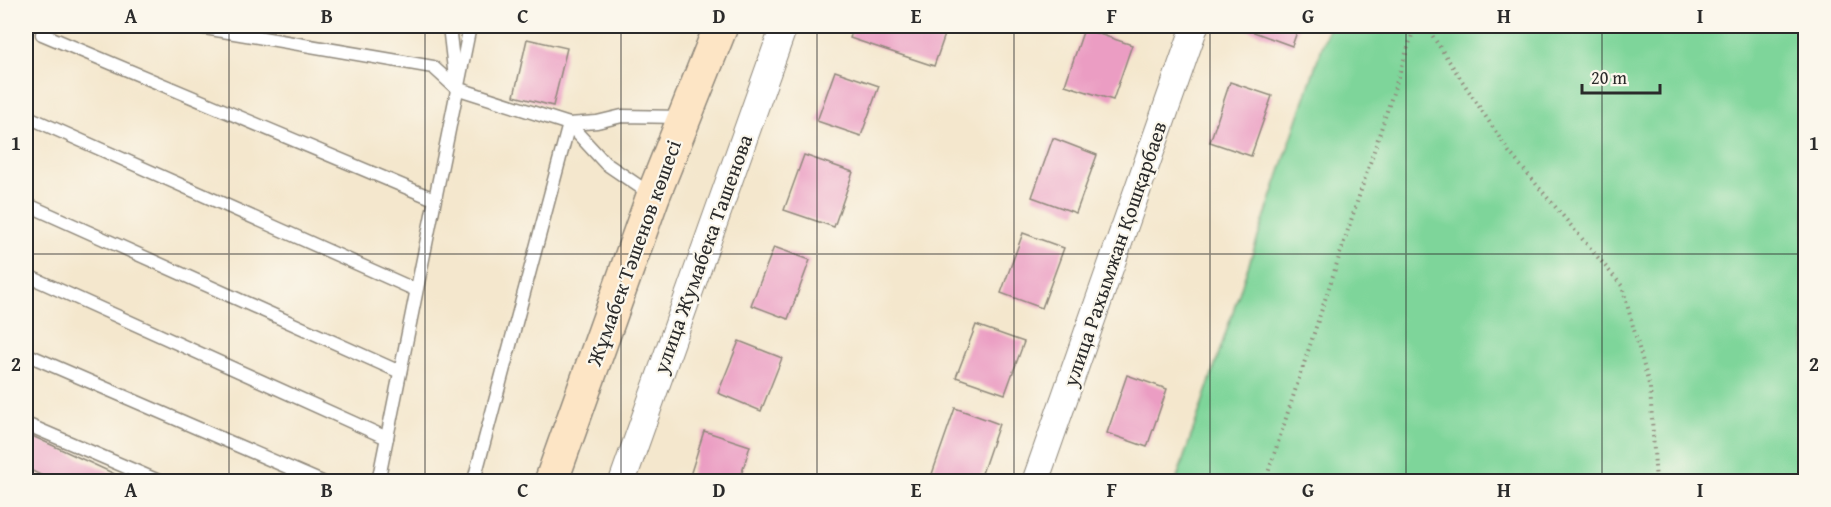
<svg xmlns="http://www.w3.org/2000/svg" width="1831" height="507" font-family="'Gentium Book Plus',serif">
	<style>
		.green { fill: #7ed59a; stroke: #548062; stroke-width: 1.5 }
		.building { fill: #eb9dc3 }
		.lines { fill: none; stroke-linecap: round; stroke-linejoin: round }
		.lane-casing { stroke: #90897c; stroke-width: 15 }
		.street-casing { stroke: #90897c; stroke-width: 28 }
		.secondary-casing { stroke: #90897c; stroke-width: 36 }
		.path { stroke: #90897c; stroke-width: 4; stroke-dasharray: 1.5 4.5; stroke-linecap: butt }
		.lane { stroke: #fff; stroke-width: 12 }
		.street { stroke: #fff; stroke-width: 26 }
		.secondary { stroke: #fde5c5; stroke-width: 33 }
		.grid { fill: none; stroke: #2b2b2b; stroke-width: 1.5; stroke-opacity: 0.55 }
		.labels { text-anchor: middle; stroke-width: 4.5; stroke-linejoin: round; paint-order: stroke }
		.street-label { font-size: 21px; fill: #2b2b2b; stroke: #fbf7ec }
		.neatline { fill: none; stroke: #2b2b2b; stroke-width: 2 }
		.grid-label { font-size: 20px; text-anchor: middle; font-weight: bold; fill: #2b2b2b }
	</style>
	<rect width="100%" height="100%" fill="#fbf7ec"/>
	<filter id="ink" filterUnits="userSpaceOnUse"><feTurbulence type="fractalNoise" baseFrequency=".0167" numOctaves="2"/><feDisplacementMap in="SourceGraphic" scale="12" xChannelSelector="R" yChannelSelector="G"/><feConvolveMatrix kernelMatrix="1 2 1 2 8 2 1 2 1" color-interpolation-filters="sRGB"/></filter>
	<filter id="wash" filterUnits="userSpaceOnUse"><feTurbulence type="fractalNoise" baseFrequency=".008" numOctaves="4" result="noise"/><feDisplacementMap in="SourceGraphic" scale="24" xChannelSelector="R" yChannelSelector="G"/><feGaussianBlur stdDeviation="1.35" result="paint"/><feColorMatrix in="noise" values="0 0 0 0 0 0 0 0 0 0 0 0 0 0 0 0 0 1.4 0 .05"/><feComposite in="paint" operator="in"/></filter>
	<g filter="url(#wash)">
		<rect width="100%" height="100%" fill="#f4e7cd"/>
		<polygon class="green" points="1329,26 1805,26 1805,481 1176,481"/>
		<g id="blocks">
			<g class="building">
				<polygon points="854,26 948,26 934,66 850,38"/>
				<polygon points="1244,26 1299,26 1292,46 1243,28"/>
				<polygon points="1084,29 1132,45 1113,100 1065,85"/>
				<polygon points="527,39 567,48 553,106 514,96"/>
				<polygon points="835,71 879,86 861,136 817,121"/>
				<polygon points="1230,82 1272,96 1251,156 1210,142"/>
				<polygon points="1053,138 1097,155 1076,213 1032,197"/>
				<polygon points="804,155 853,172 834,227 784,210"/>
				<polygon points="1023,233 1064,248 1042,308 1001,293"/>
				<polygon points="774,247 810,260 788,319 751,305"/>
				<polygon points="976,325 1024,342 1005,394 956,377"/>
				<polygon points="739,341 782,358 761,411 718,393"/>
				<polygon points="1127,375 1167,389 1147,447 1107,433"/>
				<polygon points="955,408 999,424 979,482 953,482 932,474"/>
				<polygon points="704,431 750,446 739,482 688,482"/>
				<polygon points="30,435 132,482 55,482 26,468 26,445"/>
			</g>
		</g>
	</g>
	<g filter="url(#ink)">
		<use href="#blocks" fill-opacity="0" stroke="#90897c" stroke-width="1.5"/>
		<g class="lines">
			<g class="lane-casing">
				<g id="lane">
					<polyline points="44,26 42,34 434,199"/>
					<polyline points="193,26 433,67 456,88 569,124 597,122 622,116 681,117"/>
					<polyline points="449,26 455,78"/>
					<polyline points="26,116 416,290"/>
					<polyline points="569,124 605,163 652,195"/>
					<polyline points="26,204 400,372"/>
					<polyline points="26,275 387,438"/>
					<polyline points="26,354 322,482"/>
					<polyline points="26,424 161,482"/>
					<polyline points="474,480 569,124"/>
					<polyline points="378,482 470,26"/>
				</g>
			</g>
			<g class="street-casing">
				<g id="street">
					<polyline points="622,482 784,26"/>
					<polyline points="1035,482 1195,26"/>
				</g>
			</g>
			<g class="secondary-casing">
				<polyline id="secondary" points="551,482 653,196 721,26"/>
			</g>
			<g class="path">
				<polyline points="1426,26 1509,152 1622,286 1650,388 1656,482"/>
				<polyline points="1265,482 1415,26"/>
			</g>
			<use href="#lane" class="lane"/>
			<use href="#street" class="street"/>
			<use href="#secondary" class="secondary"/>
		</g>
	</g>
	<path class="grid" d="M229 26V482M425 26V482M621 26V482M817 26V482M1014 26V482M1210 26V482M1406 26V482M1602 26V482M26 254H1806"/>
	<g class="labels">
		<g class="street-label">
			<text transform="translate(634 253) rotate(-70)" y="7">Жұмабек Тәшенов көшесі</text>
			<text transform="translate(703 254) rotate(-70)" y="7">улица Жумабека Ташенова</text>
			<text transform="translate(1115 254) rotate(-71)" y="7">улица Рахымжан Қошқарбаев</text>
		</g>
	</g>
	<rect width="1831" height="507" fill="none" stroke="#fbf7ec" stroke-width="66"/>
	<path d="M1582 84v9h78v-9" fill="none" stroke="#2b2b2b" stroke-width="3"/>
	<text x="1591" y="84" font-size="18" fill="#2b2b2b" stroke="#fbf7ec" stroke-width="4.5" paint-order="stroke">20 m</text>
	<rect x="33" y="33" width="1765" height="441" class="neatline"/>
	<g class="grid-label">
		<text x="131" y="23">A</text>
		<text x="327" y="23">B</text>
		<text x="523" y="23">C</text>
		<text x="719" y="23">D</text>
		<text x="916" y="23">E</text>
		<text x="1112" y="23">F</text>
		<text x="1308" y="23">G</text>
		<text x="1504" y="23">H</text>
		<text x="1700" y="23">I</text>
		<text x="16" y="150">1</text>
		<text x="1814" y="150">1</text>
		<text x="16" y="371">2</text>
		<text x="1814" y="371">2</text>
		<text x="131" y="497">A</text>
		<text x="327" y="497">B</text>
		<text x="523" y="497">C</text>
		<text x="719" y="497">D</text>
		<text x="916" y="497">E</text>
		<text x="1112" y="497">F</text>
		<text x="1308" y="497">G</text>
		<text x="1504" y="497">H</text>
		<text x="1700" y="497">I</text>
	</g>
</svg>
